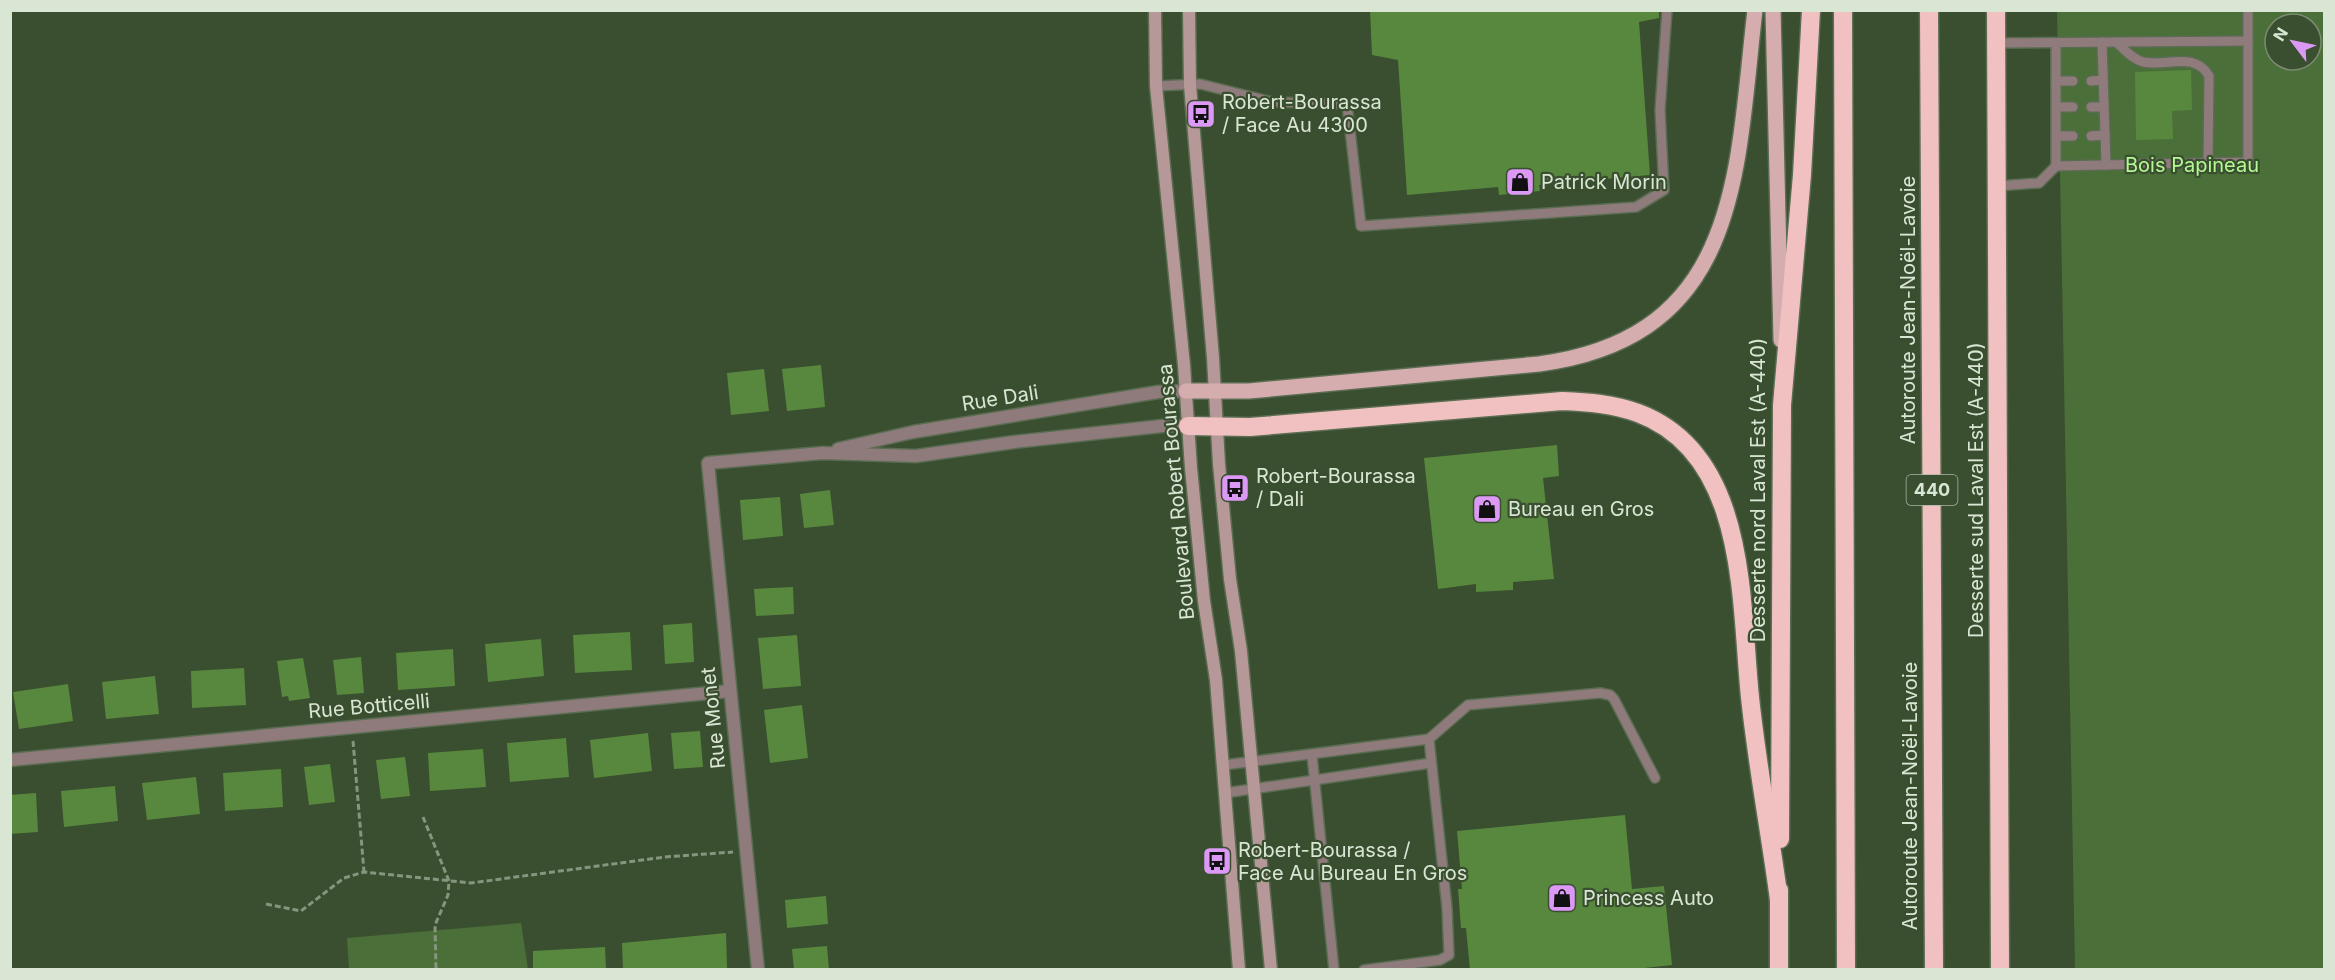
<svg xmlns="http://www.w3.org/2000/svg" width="2335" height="980" font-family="Inter,sans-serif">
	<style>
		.green { fill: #4b6f39; fill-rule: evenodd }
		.building { fill: #58883e }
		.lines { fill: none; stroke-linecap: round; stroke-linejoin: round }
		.lane-casing { stroke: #5a6c51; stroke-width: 12 }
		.street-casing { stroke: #5a6c51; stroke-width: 15 }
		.secondary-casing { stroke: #5a6c51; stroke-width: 15 }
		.primary-casing { stroke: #5a6c51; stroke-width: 18 }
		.highway-casing { stroke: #5a6c51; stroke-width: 21 }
		.path { stroke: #86967e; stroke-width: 3; stroke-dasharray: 6 3; stroke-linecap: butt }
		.lane { stroke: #907b7c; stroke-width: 9 }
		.street { stroke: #907b7c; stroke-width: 12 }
		.secondary { stroke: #b79899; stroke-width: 12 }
		.primary { stroke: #d6adaf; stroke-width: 15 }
		.highway { stroke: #f1c1c2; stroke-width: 18 }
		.labels { text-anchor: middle; stroke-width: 4.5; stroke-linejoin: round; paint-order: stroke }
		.shield { fill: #3a4e30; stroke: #a9b8a3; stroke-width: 1.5 }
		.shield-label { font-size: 18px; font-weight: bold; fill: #d9e6d4 }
		.poi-label { font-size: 20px; fill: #d9e6d4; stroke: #3a4e30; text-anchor: start }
		.park-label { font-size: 20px; fill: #b5f893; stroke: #3a4e30 }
		.street-label { font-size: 20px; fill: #d9e6d4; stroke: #3a4e30 }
	</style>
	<rect width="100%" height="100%" fill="#3a4e30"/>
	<g class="green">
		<path d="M2057 11H2324V969H2075ZM2275 24H2311V60H2275Z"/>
		<polygon points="521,923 528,969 349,969 347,938"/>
	</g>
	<g class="building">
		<polygon points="1370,10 1659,10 1659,18 1639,22 1650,175 1539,185 1540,191 1518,193 1499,195 1498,187 1407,195 1398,60 1372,55"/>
		<polygon points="2191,70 2192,110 2172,111 2173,139 2136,140 2135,72"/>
		<polygon points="821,365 825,407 787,411 782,369"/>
		<polygon points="764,369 769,411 731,415 727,373"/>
		<polygon points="1557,445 1559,476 1543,478 1554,579 1513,582 1513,590 1476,592 1476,584 1438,589 1424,458"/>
		<polygon points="830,490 834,525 804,528 800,494"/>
		<polygon points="780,497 783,536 743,540 740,500"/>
		<polygon points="793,587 794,614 756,616 754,589"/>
		<polygon points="692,623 694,662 665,664 663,625"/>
		<polygon points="630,632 632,670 575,673 573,635"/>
		<polygon points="797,635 801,686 763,689 758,638"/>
		<polygon points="541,639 544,676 488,682 485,644"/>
		<polygon points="453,649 455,686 398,690 396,653"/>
		<polygon points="361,657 364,693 337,695 333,660"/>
		<polygon points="303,658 310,698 289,701 288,696 282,697 277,661"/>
		<polygon points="244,668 246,705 192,708 191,671"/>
		<polygon points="155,676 159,714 106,719 102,682"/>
		<polygon points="68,684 73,721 19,729 13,692"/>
		<polygon points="802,705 808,758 770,763 764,710"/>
		<polygon points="700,731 703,767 674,769 671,733"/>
		<polygon points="648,733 652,771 594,778 590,740"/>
		<polygon points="566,738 569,777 510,782 507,743"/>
		<polygon points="483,749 486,787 430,791 428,753"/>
		<polygon points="405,757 410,796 381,799 376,760"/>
		<polygon points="330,764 335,802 309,805 304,767"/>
		<polygon points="281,769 283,807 225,811 223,773"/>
		<polygon points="196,777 200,814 147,820 142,783"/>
		<polygon points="115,786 118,821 64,827 61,791"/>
		<polygon points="36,793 38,832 10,834 10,795"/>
		<polygon points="1625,815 1632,889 1664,886 1672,965 1626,970 1470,970 1466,928 1461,928 1458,889 1462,889 1457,831"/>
		<polygon points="826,896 828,924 787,928 785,900"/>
		<polygon points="726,933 727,969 623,970 622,943"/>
		<polygon points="827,946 829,970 794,970 792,949"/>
		<polygon points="605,947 606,970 533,970 533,951"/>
	</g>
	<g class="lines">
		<g class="lane-casing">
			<g id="lane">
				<polyline points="2102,42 2106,165"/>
				<path d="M2116 42C2125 50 2132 59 2143 62 2166 67 2195 51 2209 76L2208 163"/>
				<polyline points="1996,43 2248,41"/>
				<polyline points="2056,81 2073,81"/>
				<polyline points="2091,81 2103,80"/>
				<polyline points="1156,86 1200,84 1272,102 1347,104 1361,226 1636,207 1664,190 1660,110 1667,10"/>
				<polyline points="2057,107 2073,107"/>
				<polyline points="2091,107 2104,107"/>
				<polyline points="2057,136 2073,136"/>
				<polyline points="2091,136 2105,135"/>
				<polyline points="2056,166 2056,43"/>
				<polyline points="1997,186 2039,183 2056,166 2248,162 2248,10"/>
				<polyline points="1312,755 1334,970"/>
				<polyline points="1224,765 1429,739 1468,705 1600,693 1610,695 1614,699 1655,778"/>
				<polyline points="1225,793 1431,763"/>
				<polyline points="1364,970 1440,960 1449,955 1447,908 1429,739"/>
			</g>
		</g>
		<g class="street-casing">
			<g id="street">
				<polyline points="838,449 913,432 1158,392 1186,391"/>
				<polyline points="10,760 730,691"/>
				<polyline points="758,970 708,463 822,453 916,456 1014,442 1162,426 1188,426"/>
			</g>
		</g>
		<g class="secondary-casing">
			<g id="secondary">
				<polyline points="1155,10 1156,86 1184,365 1191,468 1204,601 1216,680 1239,970"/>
				<polyline points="1189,10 1190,85 1213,358 1219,464 1230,579 1241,651 1271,970"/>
			</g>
		</g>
		<g class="primary-casing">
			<g id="primary">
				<polyline points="1773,10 1781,340"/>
				<path d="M1186 391H1249L1539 364C1742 337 1736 172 1755 10"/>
			</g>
		</g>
		<g class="highway-casing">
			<g id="highway">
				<polyline points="1843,10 1846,970"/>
				<polyline points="1929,10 1934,970"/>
				<polyline points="1996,10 2000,970"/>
				<path d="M1188 426 1250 427 1562 401C1588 402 1613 404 1638 413 1748 454 1740 601 1750 697 1757 765 1770 832 1779 900"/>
				<polyline points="1780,839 1782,405 1802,175 1811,10"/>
				<polyline points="1779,890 1779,970"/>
			</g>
		</g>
		<g class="path">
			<polyline points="353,741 364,872"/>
			<polyline points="423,817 449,881 448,895 435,925 436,970"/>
			<polyline points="266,904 301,911 344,878 364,872 471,883 665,857 733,852"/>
		</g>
		<use href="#lane" class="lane"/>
		<use href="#street" class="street"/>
		<use href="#secondary" class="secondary"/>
		<use href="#primary" class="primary"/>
		<use href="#highway" class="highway"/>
	</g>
	<defs>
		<g id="bus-square" transform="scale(1.5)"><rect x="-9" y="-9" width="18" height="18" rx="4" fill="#db99f5" stroke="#3a4e30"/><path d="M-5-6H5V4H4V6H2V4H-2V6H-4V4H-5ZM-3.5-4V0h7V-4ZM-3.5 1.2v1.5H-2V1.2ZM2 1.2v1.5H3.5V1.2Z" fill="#111"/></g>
		<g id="shop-square" transform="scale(1.5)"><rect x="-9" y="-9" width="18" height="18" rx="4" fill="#db99f5" stroke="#3a4e30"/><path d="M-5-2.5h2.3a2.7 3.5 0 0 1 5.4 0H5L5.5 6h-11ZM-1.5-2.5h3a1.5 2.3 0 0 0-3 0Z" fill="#111"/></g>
	</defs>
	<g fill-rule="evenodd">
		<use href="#bus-square" x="1201" y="114"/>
		<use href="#shop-square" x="1520" y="182"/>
		<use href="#bus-square" x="1235" y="488"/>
		<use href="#shop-square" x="1487" y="509"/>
		<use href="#bus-square" x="1217" y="861"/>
		<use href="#shop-square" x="1562" y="898"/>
	</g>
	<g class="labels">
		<rect class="shield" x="1906.5" y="475" width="51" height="30" rx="4.5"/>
		<g class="shield-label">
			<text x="1932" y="496">440</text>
		</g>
		<g class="poi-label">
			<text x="1222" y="109">Robert-Bourassa<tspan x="1222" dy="23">/ Face Au 4300</tspan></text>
			<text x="1541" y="189">Patrick Morin</text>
			<text x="1256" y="483">Robert-Bourassa<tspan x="1256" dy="23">/ Dali</tspan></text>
			<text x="1508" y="516">Bureau en Gros</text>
			<text x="1238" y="857">Robert-Bourassa /<tspan x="1238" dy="23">Face Au Bureau En Gros</tspan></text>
			<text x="1583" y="905">Princess Auto</text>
		</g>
		<g class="park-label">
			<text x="2192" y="172">Bois Papineau</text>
		</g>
		<g class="street-label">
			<text transform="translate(1908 310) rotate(-90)" y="7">Autoroute Jean-Noël-Lavoie</text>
			<text transform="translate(1000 398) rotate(-9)" y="7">Rue Dali</text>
			<text transform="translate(1758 490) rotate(-90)" y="7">Desserte nord Laval Est (A-440)</text>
			<text transform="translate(1976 490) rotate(-90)" y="7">Desserte sud Laval Est (A-440)</text>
			<text transform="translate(1176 492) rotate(-95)" y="7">Boulevard Robert Bourassa</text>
			<text transform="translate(369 706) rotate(-5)" y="7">Rue Botticelli</text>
			<text transform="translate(713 718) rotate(-96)" y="7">Rue Monet</text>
			<text transform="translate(1910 796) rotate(-90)" y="7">Autoroute Jean-Noël-Lavoie</text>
		</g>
	</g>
	<rect width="2335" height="980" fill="none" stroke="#d9e6d4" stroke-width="24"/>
	<g transform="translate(2293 42) rotate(302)"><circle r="28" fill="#3a4e30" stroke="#7a8b72" stroke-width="1.5"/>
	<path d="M0-4.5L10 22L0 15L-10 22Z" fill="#db99f5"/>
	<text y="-9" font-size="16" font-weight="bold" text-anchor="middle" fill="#d9e6d4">N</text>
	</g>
</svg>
